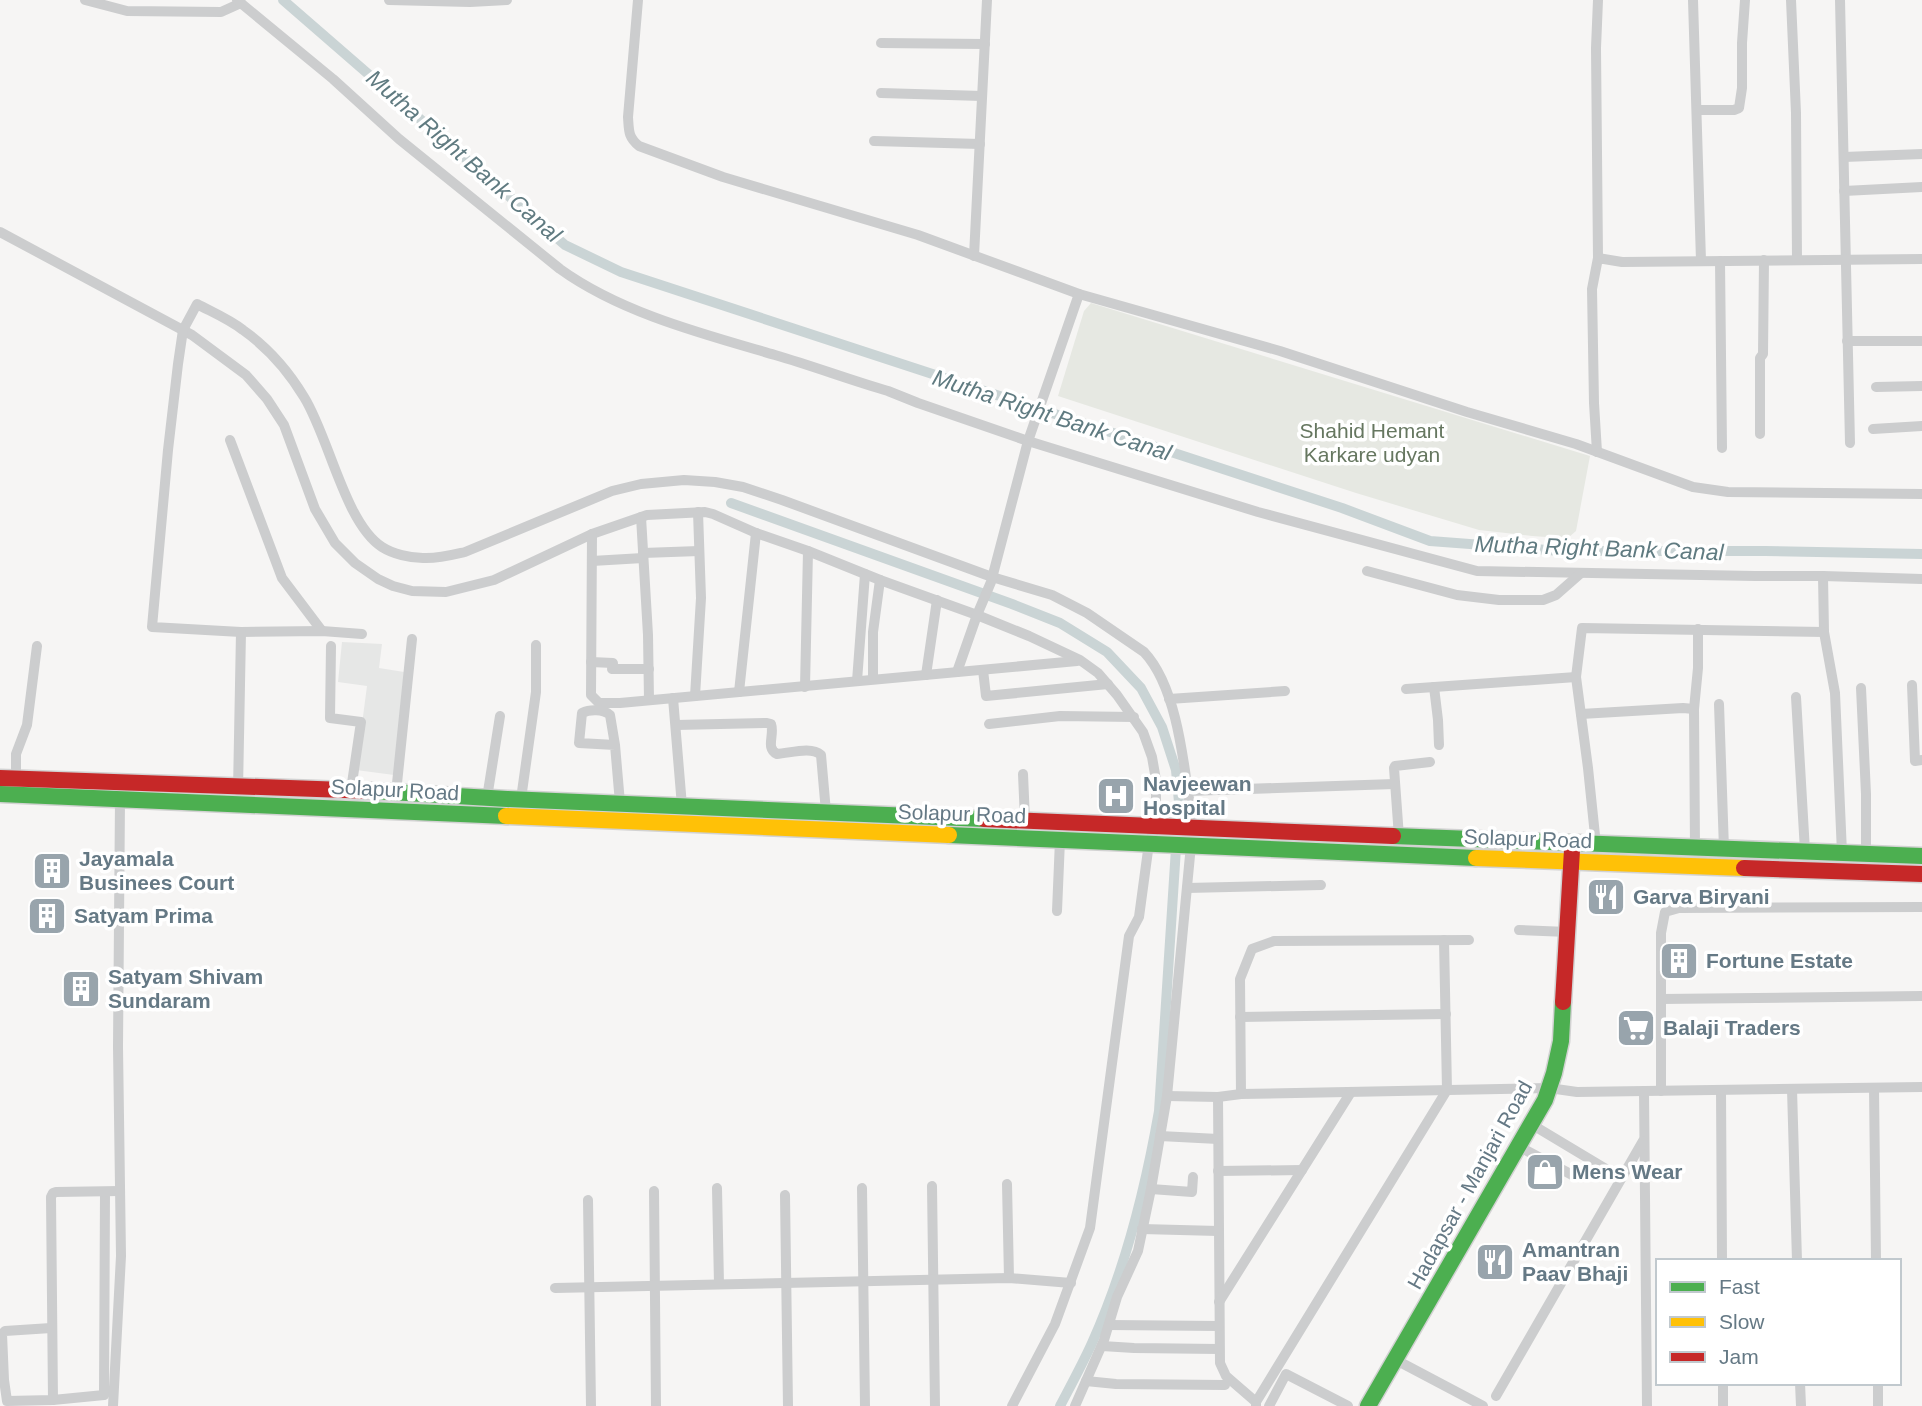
<svg xmlns="http://www.w3.org/2000/svg" width="1922" height="1406" font-family="Arial,sans-serif">
	<style>
		.built { fill: #e6e7e6 }
		.green { fill: #e6e8e2 }
		.lines { fill: none; stroke-linecap: round; stroke-linejoin: round }
		.canal { stroke: #cad4d5; stroke-width: 10 }
		.fast-casing { stroke: #d2d2d2; stroke-width: 19 }
		.slow-casing { stroke: #d2d2d2; stroke-width: 19 }
		.jam-casing { stroke: #d2d2d2; stroke-width: 19 }
		.street { stroke: #cccdce; stroke-width: 10 }
		.fast { stroke: #4caf50; stroke-width: 16 }
		.slow { stroke: #ffc107; stroke-width: 16 }
		.jam { stroke: #c62828; stroke-width: 16 }
		.labels { text-anchor: middle; stroke-width: 7; stroke-linejoin: round; paint-order: stroke }
		.park-label { font-size: 21px; fill: #667760; stroke: #fff }
		.poi-label { font-size: 21px; font-weight: bold; fill: #657985; stroke: #fff; text-anchor: start }
		.street-label { font-size: 21px; fill: #657985; stroke: #fff }
		.water-label { font-size: 23px; font-style: italic; fill: #607b81; stroke: #fff }
	</style>
	<rect width="100%" height="100%" fill="#f6f5f4"/>
	<polygon class="built" points="342,642 382,644 379,668 404,672 394,775 356,770 367,686 338,682"/>
	<polygon class="green" points="1091,303 1590,456 1576,531 1569,537 1560,538 1532,536 1479,530 1356,493 1058,396 1084,311"/>
	<g class="lines">
		<g class="canal">
			<polyline points="283,0 565,245 621,272 1342,508 1430,541 1561,551 1765,551 1922,554"/>
			<path d="M731 503 1012 604 1060 623 1107 652 1141 688 1162 727 1176 770 1179 802 1159 1111C1145 1191 1125 1270 1092 1343 1082 1365 1071 1385 1060 1406"/>
		</g>
		<g class="fast-casing">
			<g id="fast">
				<polyline points="373,791 507,799 984,819"/>
				<polyline points="0,794 506,816"/>
				<polyline points="949,835 1476,858"/>
				<polyline points="1393,836 1922,856"/>
				<polyline points="1368,1406 1545,1100 1554,1073 1561,1041 1563,1002"/>
			</g>
		</g>
		<g class="slow-casing">
			<g id="slow">
				<polyline points="506,816 949,835"/>
				<polyline points="1476,858 1744,868"/>
			</g>
		</g>
		<g class="jam-casing">
			<g id="jam">
				<polyline points="0,778 373,791"/>
				<polyline points="984,819 1393,836"/>
				<polyline points="1744,868 1922,874"/>
				<polyline points="1563,1002 1572,850"/>
			</g>
		</g>
		<g class="street">
			<polyline points="85,0 127,11 221,12 241,3"/>
			<path d="M237 0 333 79 399 139 560 269C621 313 703 334 775 355 813 366 850 380 888 391L918 403 1028 441 1258 512 1477 571 1755 576H1823L1922 579"/>
			<polyline points="389,0 470,2 507,0"/>
			<path d="M638 0 628 117C629 131 628 137 639 146L723 177 918 235 1079 294 1280 351 1467 412 1576 444 1693 487 1728 492 1922 494"/>
			<polyline points="1693,0 1701,261"/>
			<polyline points="1791,0 1796,113 1797,260"/>
			<polyline points="1840,0 1850,443"/>
			<polyline points="881,43 985,44"/>
			<polyline points="881,93 982,96"/>
			<polyline points="1697,110 1734,110 1739,108 1742,88 1742,43 1745,0"/>
			<polyline points="874,141 980,144"/>
			<polyline points="1844,157 1922,154"/>
			<polyline points="1844,191 1922,187"/>
			<polyline points="0,232 192,335 246,375 267,399 284,425 315,509 335,543 355,563 378,579 393,586 412,591 446,592 494,580 592,534 647,515 705,512 713,514 756,533 808,551 880,580 977,615 1029,636 1080,660 1098,673 1117,695 1143,732 1152,757 1156,780 1156,826 1149,843 1139,917 1129,936 1090,1228 1055,1324 1012,1406"/>
			<polyline points="974,256 987,0"/>
			<polyline points="1598,258 1596,48 1598,0"/>
			<polyline points="1720,261 1722,448"/>
			<polyline points="1847,341 1922,341"/>
			<polyline points="1876,387 1922,386"/>
			<polyline points="1873,429 1922,426"/>
			<polyline points="1760,434 1760,358 1763,354 1764,260"/>
			<polyline points="230,440 282,578 322,631"/>
			<polyline points="1597,452 1594,403 1592,289 1598,258 1622,262 1922,259"/>
			<polyline points="641,517 648,635 649,700"/>
			<polyline points="592,534 591,695 599,703 620,703 1077,661"/>
			<polyline points="643,553 699,551"/>
			<polyline points="592,561 643,558"/>
			<polyline points="1367,571 1457,595 1499,600 1543,600 1556,595 1581,573"/>
			<polyline points="1823,576 1824,632 1835,693 1842,853"/>
			<path d="M362 634 322 631 241 632 152 627 168 450 178 364 183 330 197 304C212 312 229 319 243 330 267 347 289 372 304 397 329 437 345 523 382 547 393 554 410 558 423 558 437 559 452 555 465 552L612 491 641 484 684 480 715 482 743 487 782 500 992 577 1052 595 1087 613 1144 652C1180 690 1185 777 1193 828"/>
			<polyline points="331,646 330,718 361,722 351,790"/>
			<polyline points="591,662 613,663 612,669 649,669"/>
			<polyline points="983,670 986,696 1108,684"/>
			<polyline points="957,672 977,615 991,582 1028,441 1079,294"/>
			<polyline points="926,675 937,600"/>
			<polyline points="873,679 873,632 880,580"/>
			<polyline points="857,681 865,574"/>
			<polyline points="1912,685 1915,761 1922,760"/>
			<polyline points="805,687 808,551"/>
			<polyline points="1434,687 1438,720 1439,745"/>
			<polyline points="1861,688 1866,794 1866,854"/>
			<polyline points="1406,689 1576,677"/>
			<polyline points="739,692 756,533"/>
			<polyline points="695,696 701,598 698,512"/>
			<polyline points="1796,697 1805,851"/>
			<polyline points="673,698 682,806"/>
			<polyline points="1169,699 1285,691"/>
			<polyline points="1719,704 1724,849"/>
			<polyline points="1581,714 1683,708 1694,709"/>
			<polyline points="989,724 1060,716 1134,717"/>
			<path d="M676 725 767 723 771 724C775 735 765 748 777 754 791 753 811 746 821 755L826 812"/>
			<path d="M615 745 579 743 582 713C590 709 603 709 610 715L615 745 620 803"/>
			<polyline points="1023,774 1025,820"/>
			<polyline points="16,779 16,754 27,725 37,646"/>
			<polyline points="238,790 241,632"/>
			<polyline points="1187,791 1394,784"/>
			<polyline points="396,793 412,639"/>
			<polyline points="487,798 500,716"/>
			<polyline points="521,799 536,692 536,645"/>
			<polyline points="1399,837 1394,768 1395,766 1430,762"/>
			<polyline points="1596,845 1588,768 1576,677 1582,628 1824,632"/>
			<polyline points="1695,848 1694,709 1698,668 1698,629"/>
			<polyline points="1187,888 1321,885"/>
			<polyline points="1057,911 1060,840"/>
			<polyline points="1519,930 1568,932"/>
			<polyline points="1661,999 1922,996"/>
			<polyline points="1240,1017 1446,1014"/>
			<polyline points="1874,1088 1876,1261"/>
			<polyline points="1792,1089 1797,1261"/>
			<polyline points="1721,1090 1722,1261"/>
			<polyline points="1661,1091 1661,933 1665,912 1679,908 1922,907"/>
			<polyline points="1644,1092 1647,1406"/>
			<polyline points="1241,1094 1240,979 1252,949 1274,941 1469,940"/>
			<polyline points="1167,1096 1218,1097 1241,1094 1549,1088 1577,1092 1922,1087"/>
			<polyline points="1218,1097 1220,1363 1226,1376 1256,1402"/>
			<polyline points="1531,1124 1606,1169"/>
			<polyline points="1160,1136 1218,1139"/>
			<polyline points="1518,1146 1576,1177"/>
			<polyline points="1218,1171 1302,1170"/>
			<polyline points="1007,1184 1009,1278"/>
			<polyline points="932,1186 935,1406"/>
			<polyline points="717,1188 719,1284"/>
			<polyline points="862,1188 865,1406"/>
			<polyline points="1151,1189 1192,1192 1193,1177"/>
			<polyline points="654,1191 656,1406"/>
			<polyline points="785,1195 788,1406"/>
			<polyline points="588,1200 591,1406"/>
			<polyline points="1142,1229 1218,1231"/>
			<polyline points="555,1288 1009,1278 1071,1283"/>
			<polyline points="1219,1302 1351,1092"/>
			<polyline points="1109,1325 1219,1326"/>
			<polyline points="51,1328 5,1331 2,1334 4,1380 7,1401 53,1400 104,1395"/>
			<polyline points="1102,1346 1134,1348 1219,1349"/>
			<polyline points="1396,1360 1483,1406"/>
			<polyline points="1086,1381 1116,1384 1225,1385"/>
			<polyline points="1723,1383 1723,1406"/>
			<polyline points="1800,1383 1801,1406"/>
			<polyline points="1878,1383 1878,1406"/>
			<polyline points="104,1395 105,1192"/>
			<polyline points="1496,1396 1643,1141"/>
			<polyline points="53,1400 51,1197 53,1193 56,1192 120,1191"/>
			<polyline points="113,1406 121,1256 118,1047 120,799"/>
			<polyline points="1075,1406 1104,1340 1117,1297 1138,1251 1151,1189 1167,1096 1191,845"/>
			<polyline points="1256,1406 1256,1402 1447,1090 1444,940"/>
			<polyline points="1269,1406 1286,1374 1348,1406"/>
		</g>
		<use href="#fast" class="fast"/>
		<use href="#slow" class="slow"/>
		<use href="#jam" class="jam"/>
	</g>
	<defs>
		<g id="hospital-square" transform="scale(2.0125)"><rect x="-9" y="-9" width="18" height="18" rx="4" fill="#98a4ac" stroke="#fff"/><path d="M-5-5h3v3.5h4V-5h3V5h-3V1.5h-4V5h-3Z" fill="#fff"/></g>
		<g id="building-square" transform="scale(2.0125)"><rect x="-9" y="-9" width="18" height="18" rx="4" fill="#98a4ac" stroke="#fff"/><path d="M-4-6H4V6H1V3H-1V6H-4ZM-2.5-4.3h1.7v1.8h-1.7ZM.8-4.3h1.7v1.8H.8ZM-2.5-1h1.7V.8h-1.7ZM.8-1h1.7V.8H.8Z" fill="#fff"/></g>
		<g id="restaurant-square" transform="scale(2.0125)"><rect x="-9" y="-9" width="18" height="18" rx="4" fill="#98a4ac" stroke="#fff"/><path d="M-5-6h1v4h1v-4h1v4h1v-4h1v5L-1.5 .5V6h-2V.5L-5-1ZM5-6V6H3V1.5H1.5Q1.5-4 5-6Z" fill="#fff"/></g>
		<g id="supermarket-square" transform="scale(2.0125)"><rect x="-9" y="-9" width="18" height="18" rx="4" fill="#98a4ac" stroke="#fff"/><path d="M-6-5.5h2.5l.6 2H6L4.5 2H-2.5L-4.4-4H-6ZM-1.5 3.2a1.3 1.3 0 1 0 .1 0ZM3 3.2a1.3 1.3 0 1 0 .1 0Z" fill="#fff"/></g>
		<g id="shop-square" transform="scale(2.0125)"><rect x="-9" y="-9" width="18" height="18" rx="4" fill="#98a4ac" stroke="#fff"/><path d="M-5-2.5h2.3a2.7 3.5 0 0 1 5.4 0H5L5.5 6h-11ZM-1.5-2.5h3a1.5 2.3 0 0 0-3 0Z" fill="#fff"/></g>
	</defs>
	<g fill-rule="evenodd">
		<use href="#hospital-square" x="1116" y="796"/>
		<use href="#building-square" x="52" y="871"/>
		<use href="#restaurant-square" x="1606" y="897"/>
		<use href="#building-square" x="47" y="916"/>
		<use href="#building-square" x="1679" y="961"/>
		<use href="#building-square" x="81" y="989"/>
		<use href="#supermarket-square" x="1636" y="1028"/>
		<use href="#shop-square" x="1545" y="1172"/>
		<use href="#restaurant-square" x="1495" y="1262"/>
	</g>
	<g class="labels">
		<g class="park-label">
			<text x="1372" y="438">Shahid Hemant<tspan x="1372" dy="24">Karkare udyan</tspan></text>
		</g>
		<g class="poi-label">
			<text x="1143" y="791">Navjeewan<tspan x="1143" dy="24">Hospital</tspan></text>
			<text x="79" y="866">Jayamala<tspan x="79" dy="24">Businees Court</tspan></text>
			<text x="1633" y="904">Garva Biryani</text>
			<text x="74" y="923">Satyam Prima</text>
			<text x="1706" y="968">Fortune Estate</text>
			<text x="108" y="984">Satyam Shivam<tspan x="108" dy="24">Sundaram</tspan></text>
			<text x="1663" y="1035">Balaji Traders</text>
			<text x="1572" y="1179">Mens Wear</text>
			<text x="1522" y="1257">Amantran<tspan x="1522" dy="24">Paav Bhaji</tspan></text>
		</g>
		<g class="street-label">
			<text transform="translate(395 790) rotate(3)" y="7">Solapur Road</text>
			<text transform="translate(962 814) rotate(2)" y="7">Solapur Road</text>
			<text transform="translate(1528 839) rotate(2)" y="7">Solapur Road</text>
			<text transform="translate(1470 1185) rotate(-61)" y="7">Hadapsar - Manjari Road</text>
		</g>
		<g class="water-label">
			<text transform="translate(464 156) rotate(41)" y="8">Mutha Right Bank Canal</text>
			<text transform="translate(1052 415) rotate(18)" y="8">Mutha Right Bank Canal</text>
			<text transform="translate(1599 548) rotate(2)" y="8">Mutha Right Bank Canal</text>
		</g>
	</g>
	<rect x="1656" y="1259" width="245" height="126" fill="#ffffff" stroke="#c1c9ce" stroke-width="2"/>
	<rect x="1670" y="1282" width="35" height="10" fill="#4caf50" stroke="#c1c9ce" stroke-width="2"/>
	<text x="1719" y="1294" font-size="21" fill="#657985">Fast</text>
	<rect x="1670" y="1317" width="35" height="10" fill="#ffc107" stroke="#c1c9ce" stroke-width="2"/>
	<text x="1719" y="1329" font-size="21" fill="#657985">Slow</text>
	<rect x="1670" y="1352" width="35" height="10" fill="#c62828" stroke="#c1c9ce" stroke-width="2"/>
	<text x="1719" y="1364" font-size="21" fill="#657985">Jam</text>
</svg>
